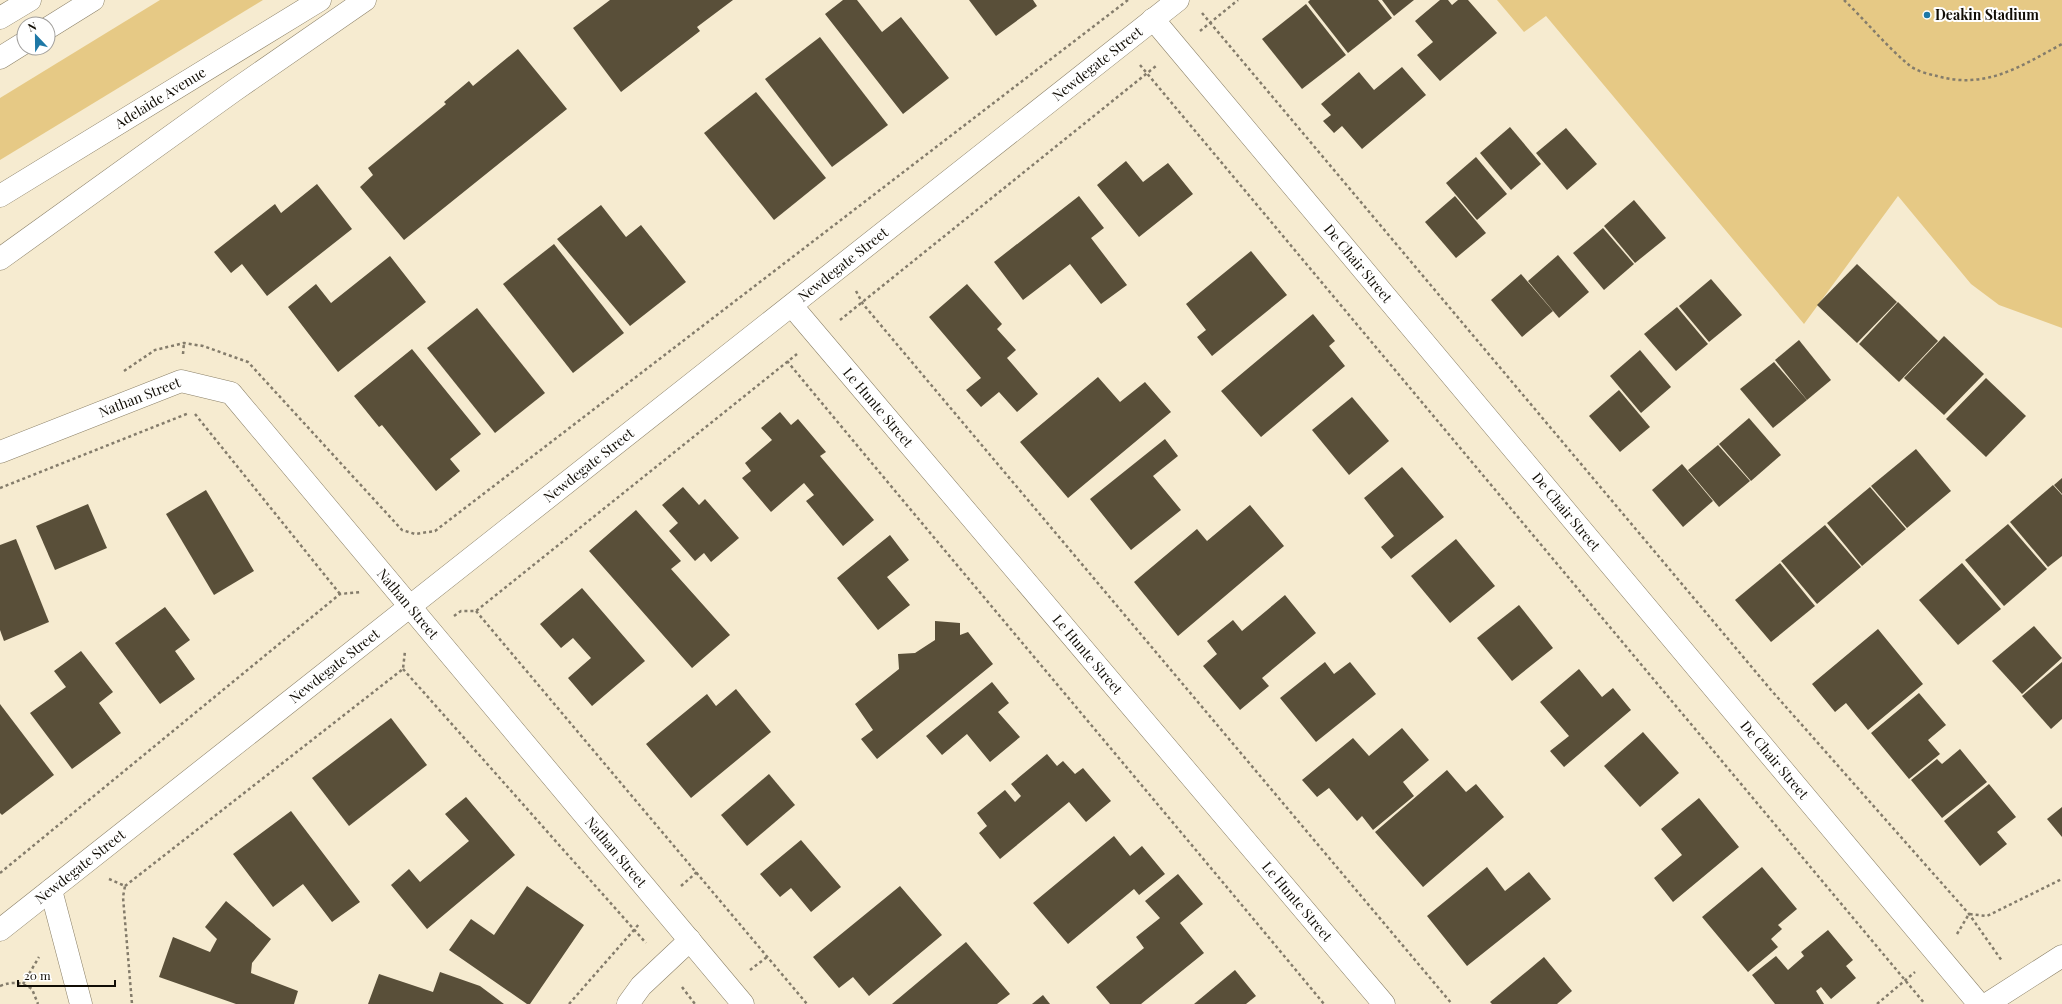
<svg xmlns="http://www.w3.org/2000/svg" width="2062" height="1004" font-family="'Playfair Display',serif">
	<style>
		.green { fill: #e6c985 }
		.building { fill: #594f39 }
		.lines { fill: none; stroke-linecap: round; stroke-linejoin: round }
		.minor-casing { stroke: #8b8068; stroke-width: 23 }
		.tertiary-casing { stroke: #8b8068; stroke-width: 23 }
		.motorway-casing { stroke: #8b8068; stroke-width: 23 }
		.path { stroke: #847c6b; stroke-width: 2.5; stroke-dasharray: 3 3; stroke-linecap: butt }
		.minor { stroke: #fff; stroke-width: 22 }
		.tertiary { stroke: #fff; stroke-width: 22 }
		.motorway { stroke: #fff; stroke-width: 22 }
		.poi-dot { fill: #1e78a6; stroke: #fff; stroke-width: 1.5 }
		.labels { text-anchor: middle; stroke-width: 4; stroke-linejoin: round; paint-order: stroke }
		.poi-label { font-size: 14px; font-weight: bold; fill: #110d05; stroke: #fff; text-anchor: start }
		.street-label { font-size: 14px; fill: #110d05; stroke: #fff }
	</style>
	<rect width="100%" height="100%" fill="#f6ebd0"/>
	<g class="green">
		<polygon points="160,0 263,0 0,160 0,98"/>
		<polygon points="1497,0 2062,0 2062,328 1999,305 1971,284 1898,196 1804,324 1546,16 1524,32"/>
	</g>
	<g class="building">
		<polygon points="610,0 733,0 697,27 700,31 621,92 573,28"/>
		<polygon points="843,0 857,0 882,32 901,17 949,78 903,114 825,14"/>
		<polygon points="969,0 1033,0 1037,6 996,36"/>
		<polygon points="1310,0 1378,0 1392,18 1348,53 1308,2"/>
		<polygon points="1382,0 1414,0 1394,16"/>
		<polygon points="1440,0 1448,0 1452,5 1458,0 1468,0 1497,33 1440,81 1417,55 1433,42 1415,21"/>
		<polygon points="1306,4 1346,55 1302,89 1262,39"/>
		<polygon points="820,37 888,125 832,167 765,79"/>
		<polygon points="518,49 567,109 404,240 360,187 373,175 368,168 446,104 444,102 469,81 473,86"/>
		<polygon points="1402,67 1426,95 1362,149 1342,126 1334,133 1323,121 1331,115 1321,104 1359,72 1374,90"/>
		<polygon points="756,92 826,178 774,220 704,133"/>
		<polygon points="1510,127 1541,164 1511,190 1480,153"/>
		<polygon points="1566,128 1597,164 1567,190 1536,153"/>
		<polygon points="1476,157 1507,194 1477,220 1446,183"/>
		<polygon points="1126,161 1143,182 1168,163 1193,194 1139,237 1097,185"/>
		<polygon points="317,184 352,229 267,296 242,264 231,273 214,252 275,204 281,213"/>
		<polygon points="1079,196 1104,228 1091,238 1127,285 1101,304 1070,264 1023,300 994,262"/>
		<polygon points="1455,196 1486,233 1456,258 1425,222"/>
		<polygon points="1634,200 1666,238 1635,263 1604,226"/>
		<polygon points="601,205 626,237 641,225 686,282 630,326 557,239"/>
		<polygon points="1603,228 1634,264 1604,290 1573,253"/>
		<polygon points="554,244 624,333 573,373 503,284"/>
		<polygon points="1251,251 1287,295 1212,356 1197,337 1206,330 1186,304"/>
		<polygon points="1558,255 1589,292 1559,318 1528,281"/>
		<polygon points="390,256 426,302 338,372 288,307 316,284 331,303"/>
		<polygon points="1857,264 1897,302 1857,343 1817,305"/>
		<polygon points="1521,274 1553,311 1522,337 1491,300"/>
		<polygon points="1711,279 1742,315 1709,342 1679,306"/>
		<polygon points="967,284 1002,324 997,329 1016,350 1007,358 1038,394 1017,412 999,392 981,407 966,390 981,378 929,317"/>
		<polygon points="1898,302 1938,341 1899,382 1859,344"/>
		<polygon points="1677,307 1708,344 1676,371 1644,334"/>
		<polygon points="477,308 545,393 495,433 427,348"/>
		<polygon points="1313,314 1335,341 1329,346 1345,366 1261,437 1221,391"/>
		<polygon points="1944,336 1984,374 1944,415 1904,378"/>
		<polygon points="1799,340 1831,380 1807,400 1775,360"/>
		<polygon points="412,349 481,434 450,459 460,471 436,491 382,425 379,427 354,396"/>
		<polygon points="1640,350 1671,387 1641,413 1610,376"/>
		<polygon points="1774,362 1807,400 1773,428 1740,389"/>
		<polygon points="1098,377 1120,402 1145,382 1171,412 1068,498 1020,442"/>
		<polygon points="1986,378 2026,416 1986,457 1946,419"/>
		<polygon points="1619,390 1650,427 1620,452 1589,416"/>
		<polygon points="1352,397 1389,441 1349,475 1312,430"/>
		<polygon points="780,412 791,425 798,419 826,452 820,456 874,520 843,546 806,501 814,495 804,483 771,512 742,478 751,471 745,463 772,440 761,428"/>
		<polygon points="1749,418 1781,455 1751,481 1719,444"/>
		<polygon points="1165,439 1178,456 1153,476 1181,510 1131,550 1090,499"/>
		<polygon points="1718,445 1750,481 1719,507 1688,470"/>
		<polygon points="1916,449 1951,491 1907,528 1871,486"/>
		<polygon points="1682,464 1713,501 1683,527 1652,490"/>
		<polygon points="1402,467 1444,517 1391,559 1381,547 1394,536 1364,498"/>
		<polygon points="2062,478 2062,494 2054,485"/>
		<polygon points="2053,485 2062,495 2062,556 2048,567 2010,522"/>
		<polygon points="683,487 699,505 705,499 739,538 711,562 704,553 695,561 669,531 678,523 662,505"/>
		<polygon points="1870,487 1906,529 1862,566 1827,523"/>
		<polygon points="206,490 254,571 214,595 166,514"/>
		<polygon points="88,504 107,548 55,570 36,526"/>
		<polygon points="1250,505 1284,546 1178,636 1134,582 1197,529 1207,541"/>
		<polygon points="636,510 681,561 671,569 730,635 692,668 589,551"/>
		<polygon points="2008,524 2047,569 2004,606 1965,560"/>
		<polygon points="1825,525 1861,567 1817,604 1781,561"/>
		<polygon points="890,535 909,560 887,577 910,605 878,630 837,578"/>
		<polygon points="16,539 49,622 4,641 0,630 0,545"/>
		<polygon points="1456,539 1495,586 1450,623 1411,576"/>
		<polygon points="1780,563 1815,606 1771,642 1735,600"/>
		<polygon points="1962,563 2001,609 1958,645 1919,600"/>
		<polygon points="582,588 645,661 592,706 568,678 591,658 573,638 561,648 540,624"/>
		<polygon points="1285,595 1316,633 1262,678 1269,686 1240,710 1203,666 1217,654 1207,641 1233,620 1242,631"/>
		<polygon points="1519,605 1553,648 1512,681 1477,638"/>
		<polygon points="165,607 190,640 175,651 195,679 160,704 115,643"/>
		<polygon points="935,621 960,623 960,635 968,632 993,664 877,759 861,739 873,730 855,704 899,669 898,654 915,653 935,640"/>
		<polygon points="2034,626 2062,658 2022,694 1992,661"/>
		<polygon points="1878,629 1923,684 1868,730 1846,703 1835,712 1812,684"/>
		<polygon points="81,651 113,692 99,703 121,733 72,769 30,713 66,687 54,671"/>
		<polygon points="1325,662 1334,674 1350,662 1376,694 1316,742 1280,698"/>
		<polygon points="2062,662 2062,719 2051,729 2022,696"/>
		<polygon points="1579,669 1602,697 1613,688 1631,710 1564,767 1550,751 1569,736 1540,702"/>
		<polygon points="992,682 1009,703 998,712 1020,737 990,762 967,734 942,755 926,736"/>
		<polygon points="736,689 771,732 691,798 646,744 707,694 716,706"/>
		<polygon points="1919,693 1946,725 1928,740 1940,754 1909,779 1871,733"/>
		<polygon points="0,704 54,775 2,815 0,813"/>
		<polygon points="391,718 427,765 349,826 312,778"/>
		<polygon points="1402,728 1429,760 1403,782 1414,796 1373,830 1362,816 1357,821 1329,788 1317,797 1302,780 1353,738 1369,756"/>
		<polygon points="1643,732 1679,773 1640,807 1604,766"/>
		<polygon points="1960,749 1987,782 1942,818 1911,780 1937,759 1942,764"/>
		<polygon points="1047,754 1057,766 1063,761 1075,774 1083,768 1111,801 1086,822 1069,802 1000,859 979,833 987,826 977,813 1005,790 1015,802 1021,796 1011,784"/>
		<polygon points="1447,770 1466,792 1476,784 1504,817 1423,887 1375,832"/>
		<polygon points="769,774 795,805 747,846 721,815"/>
		<polygon points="1989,784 2016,817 1997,832 2007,844 1980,866 1944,821"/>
		<polygon points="466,797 515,855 427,929 391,885 409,869 420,882 469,841 445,814"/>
		<polygon points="1699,798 1739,847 1673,902 1654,878 1682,855 1661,829"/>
		<polygon points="2062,807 2062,837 2047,819"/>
		<polygon points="291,811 360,902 332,922 303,884 273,907 233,854"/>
		<polygon points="1114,836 1130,856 1142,846 1165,874 1139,895 1134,889 1068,944 1033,903"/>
		<polygon points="801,840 841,887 811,912 791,888 780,897 760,874"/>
		<polygon points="1487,867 1505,891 1529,872 1551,899 1467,966 1427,916"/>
		<polygon points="1762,867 1797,909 1778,925 1782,929 1771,939 1778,947 1748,972 1702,917"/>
		<polygon points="1178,874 1203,904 1180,923 1204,953 1141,1004 1110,1004 1096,987 1144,948 1136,937 1160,918 1145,901"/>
		<polygon points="527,886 584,925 530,1004 527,1004 449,950 471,919 494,935"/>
		<polygon points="900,886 942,935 869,996 853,977 839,988 813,957"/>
		<polygon points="226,901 271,939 252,963 251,973 298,991 294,1004 236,1004 159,977 173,937 210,952 217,939 205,927"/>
		<polygon points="1828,930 1853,960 1846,966 1856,978 1831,999 1821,987 1816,991 1824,1004 1775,1004 1752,975 1776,956 1788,970 1804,956 1801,952"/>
		<polygon points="966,942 1010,994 997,1004 892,1004"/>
		<polygon points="1544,957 1572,991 1557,1004 1492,1004 1490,1002"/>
		<polygon points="1235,970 1256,996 1246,1004 1194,1004"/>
		<polygon points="440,972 480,986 504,1004 368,1004 379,974 433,992"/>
		<polygon points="1043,995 1050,1004 1032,1004"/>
	</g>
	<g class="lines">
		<g class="minor-casing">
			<g id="minor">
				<path id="s1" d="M1153 19 1979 1004"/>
				<path id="s2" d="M792 306 1384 1004"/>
				<path id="s3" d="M0 452 181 381 231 393 743 1004"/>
				<polyline points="51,890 81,1004"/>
				<path id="s4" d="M0 930 1178 0"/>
				<polyline points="628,1004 641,986 690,940"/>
			</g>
		</g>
		<g class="tertiary-casing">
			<polyline id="tertiary" points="1987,1004 2062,956"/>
		</g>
		<g class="motorway-casing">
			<g id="motorway">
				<polyline points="0,18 30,0"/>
				<polyline points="48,28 93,0"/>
				<polyline points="0,58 24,43"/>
				<path id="s5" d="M0 196 320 0"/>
				<polyline points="0,259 235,90 365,0"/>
			</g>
		</g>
		<g class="path">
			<path d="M1844 0C1865 20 1887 47 1909 65 1916 71 1928 74 1937 76 1986 90 2021 66 2062 44"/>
			<polyline points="1202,13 1771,690 1969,914 2002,961"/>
			<polyline points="1200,31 1238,0"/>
			<polyline points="1140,65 1925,1004"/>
			<polyline points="856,291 863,304 1452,1004"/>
			<polyline points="840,320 1156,66"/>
			<polyline points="183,354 184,343"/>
			<path d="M787 361C965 576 1146 789 1324 1004"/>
			<polyline points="124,371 155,350 184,343 203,346 248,362 402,530 415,534 435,531 1128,0"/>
			<polyline points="195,414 340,594"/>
			<polyline points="0,488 189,413"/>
			<polyline points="476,611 807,1004"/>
			<polyline points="454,616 461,611 476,611 797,354"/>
			<polyline points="403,669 646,943"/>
			<polyline points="0,873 340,594 362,592"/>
			<polyline points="109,879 125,886 123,897 132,1004"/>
			<polyline points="125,886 403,669 405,651"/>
			<polyline points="681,886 697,872"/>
			<polyline points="1957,934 1969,914 1987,916 2062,879"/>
			<polyline points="750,970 767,957"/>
			<polyline points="23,984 39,957"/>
			<path d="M0 986C13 981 21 982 32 989L38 1004"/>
			<polyline points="682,987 695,1004"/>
			<polyline points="569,1004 640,923"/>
			<polyline points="1877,1004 1915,972"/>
		</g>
		<use href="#minor" class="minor"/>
		<use href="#tertiary" class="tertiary"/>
		<use href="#motorway" class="motorway"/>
	</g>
	<circle class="poi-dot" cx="1927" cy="15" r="4"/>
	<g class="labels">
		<g class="poi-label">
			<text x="1935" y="20">Deakin Stadium</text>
		</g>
		<g class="street-label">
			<text dy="5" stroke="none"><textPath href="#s4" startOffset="1398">Newdegate Street</textPath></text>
			<text dy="5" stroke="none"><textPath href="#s5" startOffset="188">Adelaide Avenue</textPath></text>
			<text dy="5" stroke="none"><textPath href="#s1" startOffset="319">De Chair Street</textPath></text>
			<text dy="5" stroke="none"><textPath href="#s4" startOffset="1074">Newdegate Street</textPath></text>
			<text dy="5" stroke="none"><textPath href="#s3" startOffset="150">Nathan Street</textPath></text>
			<text dy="5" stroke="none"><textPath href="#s2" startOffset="133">Le Hunte Street</textPath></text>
			<text dy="5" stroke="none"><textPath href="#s4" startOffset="750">Newdegate Street</textPath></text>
			<text dy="5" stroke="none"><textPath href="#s1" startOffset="643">De Chair Street</textPath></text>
			<text dy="5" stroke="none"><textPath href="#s3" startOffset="521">Nathan Street</textPath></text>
			<text dy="5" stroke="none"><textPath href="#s2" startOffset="457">Le Hunte Street</textPath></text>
			<text dy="5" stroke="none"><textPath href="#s4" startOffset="426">Newdegate Street</textPath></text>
			<text dy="5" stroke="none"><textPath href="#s1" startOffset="967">De Chair Street</textPath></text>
			<text dy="5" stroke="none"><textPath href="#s3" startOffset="845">Nathan Street</textPath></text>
			<text dy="5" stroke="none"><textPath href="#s4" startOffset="102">Newdegate Street</textPath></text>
			<text dy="5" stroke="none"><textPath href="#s2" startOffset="781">Le Hunte Street</textPath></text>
		</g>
	</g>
	<g transform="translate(36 36) rotate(338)"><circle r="19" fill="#ffffff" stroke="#a09e9b"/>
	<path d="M0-3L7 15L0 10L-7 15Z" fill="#1e78a6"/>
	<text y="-6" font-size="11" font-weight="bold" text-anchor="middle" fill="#110d05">N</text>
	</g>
	<path d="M18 980v6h97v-6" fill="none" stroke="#110d05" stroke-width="2"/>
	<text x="24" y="980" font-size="12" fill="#110d05" stroke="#ffffff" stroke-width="3" paint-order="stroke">20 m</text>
</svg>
